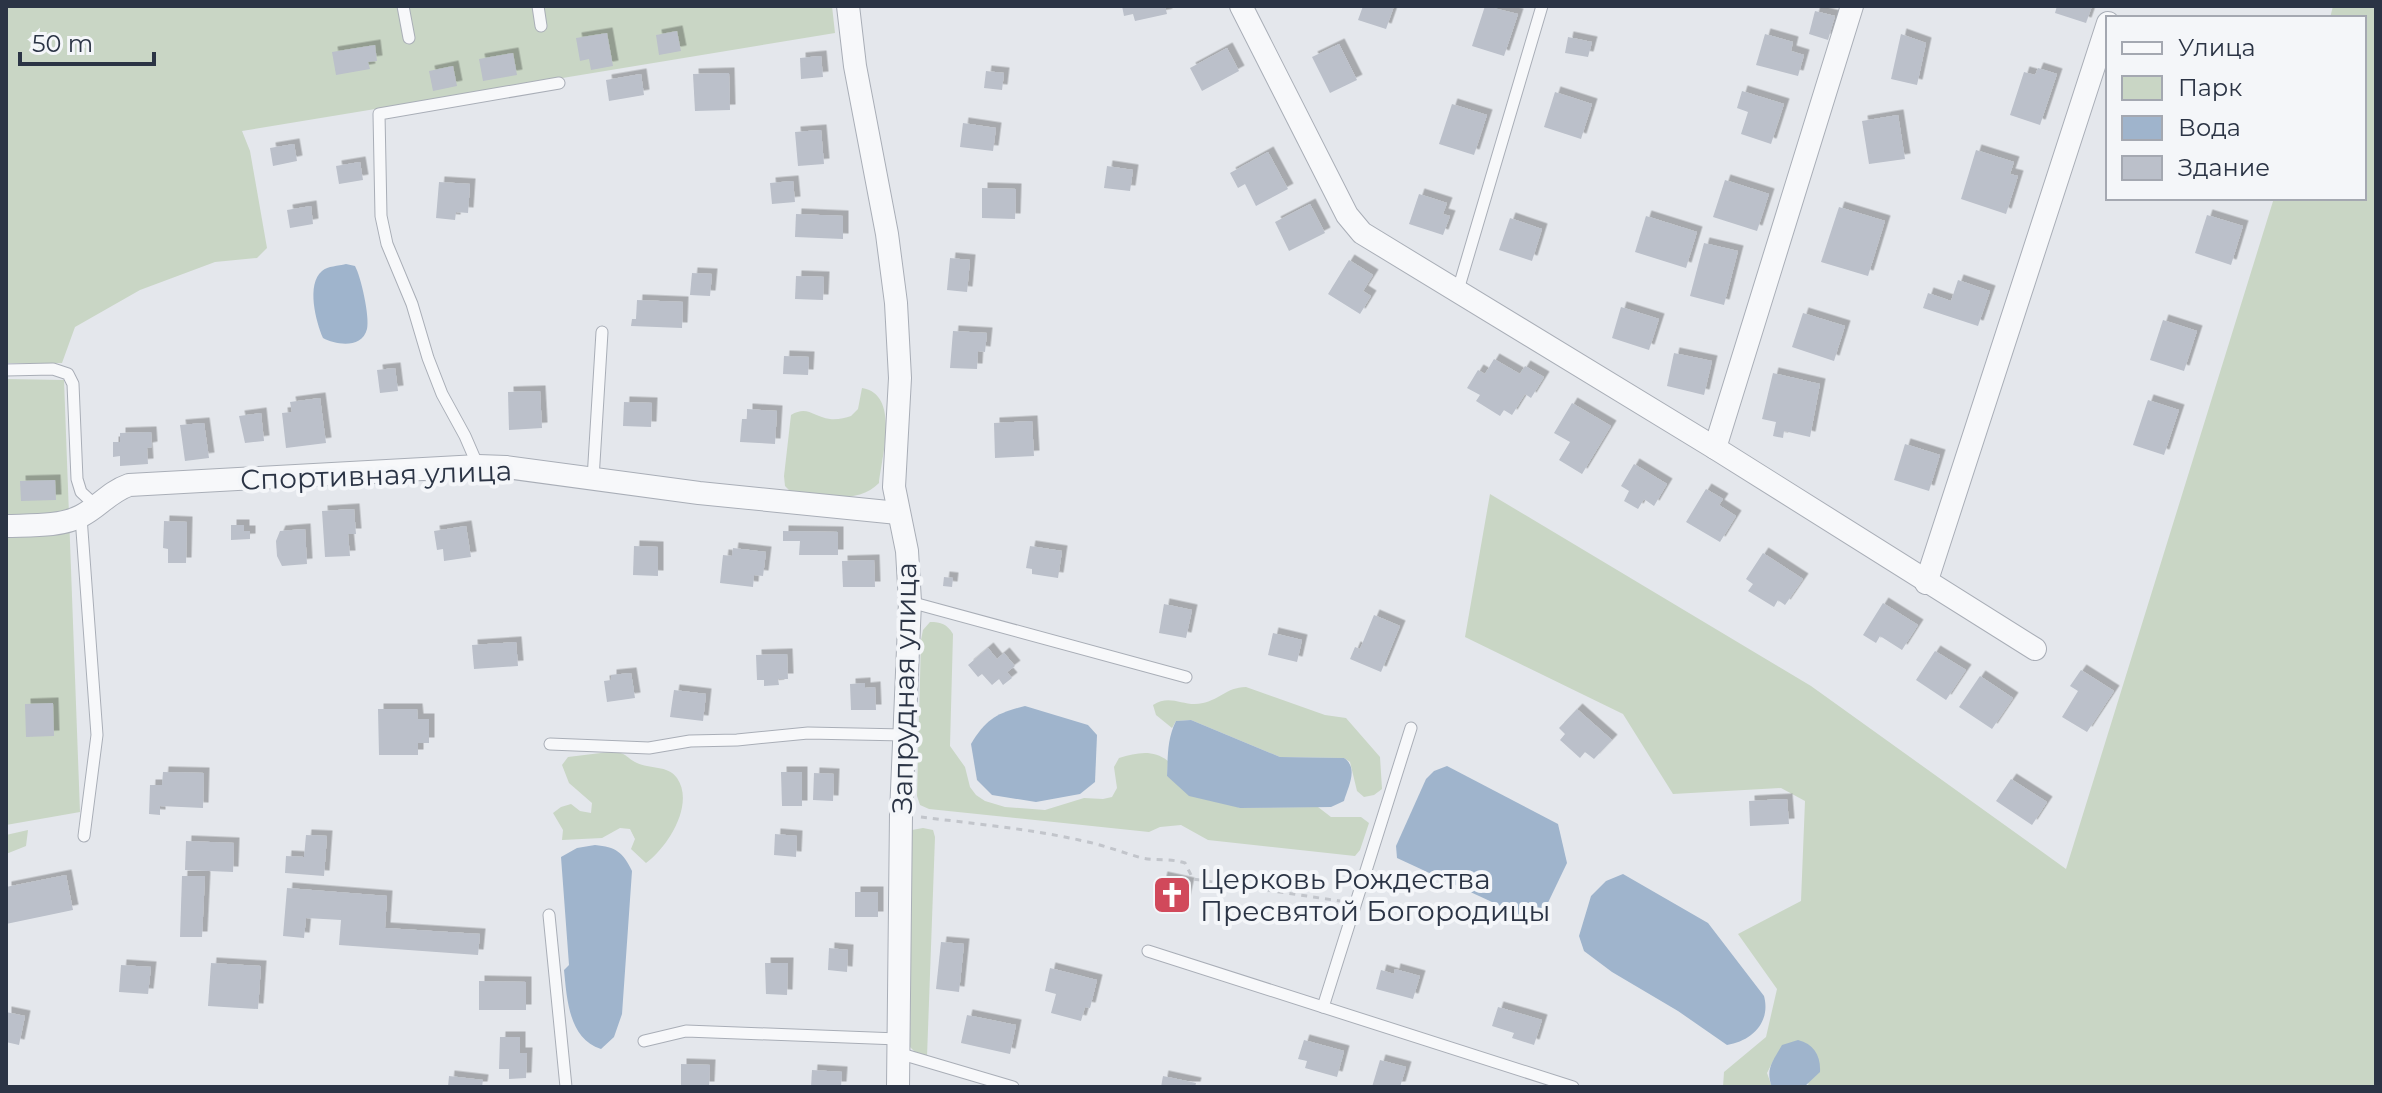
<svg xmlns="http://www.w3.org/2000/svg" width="2382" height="1093" font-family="Montserrat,sans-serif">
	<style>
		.green { fill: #c9d6c5 }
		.water { fill: #9fb4cc }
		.building { fill: #bbc0ca; filter: url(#shadow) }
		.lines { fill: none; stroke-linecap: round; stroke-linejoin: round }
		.lane-casing { stroke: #a9aeb7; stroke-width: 13 }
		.street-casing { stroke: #a9aeb7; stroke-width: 24 }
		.path { stroke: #c2c5cb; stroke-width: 3; stroke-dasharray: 6 6; stroke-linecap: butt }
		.lane { stroke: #f7f8fa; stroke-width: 11 }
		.street { stroke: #f7f8fa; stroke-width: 22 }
		.labels { text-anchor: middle; stroke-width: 8; stroke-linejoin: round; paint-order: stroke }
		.street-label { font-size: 28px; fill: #2b3445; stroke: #f4f6f9 }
		.poi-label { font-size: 28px; fill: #2b3445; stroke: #f4f6f9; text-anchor: start }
	</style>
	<defs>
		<filter id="shadow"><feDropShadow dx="5.5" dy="-5.5" stdDeviation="0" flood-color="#0004"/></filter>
	</defs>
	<rect width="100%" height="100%" fill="#e4e7ec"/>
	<g class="green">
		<polygon points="6,6 832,6 835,33 242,131 250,151 267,248 257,258 215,262 140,290 75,327 62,363 6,363"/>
		<polygon points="2333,6 2376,6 2376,1087 1804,1087 1809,1084 1774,1059 1767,1073 1772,1087 1723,1087 1724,1072 1766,1037 1777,989 1738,934 1801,901 1805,801 1781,788 1673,794 1623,714 1465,637 1490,494 1811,686 2066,869 2274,198 2364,198 2364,18 2330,18"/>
		<polygon points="6,379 64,380 80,812 6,825"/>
		<path d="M862 388C900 394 882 456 879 483 858 505 819 496 792 493L785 486 784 476 791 415C808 405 813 417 830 419 837 420 845 418 851 416L858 409Z"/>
		<path d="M930 622C941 622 947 624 953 634L950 746 965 767 970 787 976 795 985 801 1005 807 1045 810 1084 798 1103 799 1112 797 1117 788 1114 767 1119 758C1137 753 1152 749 1168 761L1167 776 1240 808 1318 807 1331 817H1361L1369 823 1360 850 1355 856 1208 840 1181 825 1160 827 1149 832 929 809 920 805 917 796 921 640 923 630Z"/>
		<path d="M1246 687 1325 715 1346 718 1380 757 1382 789 1374 795 1364 797 1357 791 1350 762 1344 758 1280 757 1191 720 1176 721 1172 728 1156 715 1153 705C1171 693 1184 708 1203 703 1221 699 1225 688 1246 687Z"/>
		<path d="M609 752C628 752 623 756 637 763 649 769 668 765 677 778 695 804 668 847 646 863L631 849 635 839 630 829 620 828 602 838 562 840 563 830 553 813 561 807 571 804 580 811 591 813 592 803 569 783 562 765 568 757Z"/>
		<polygon points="923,828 933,830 935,837 927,1057 917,1054 910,1047 912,830"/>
		<polygon points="28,830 26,846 6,854 6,835"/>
	</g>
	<g class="water">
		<path d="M346 264 355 266C361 277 370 317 367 329 362 349 336 345 323 338 316 322 306 284 322 271 328 266 338 266 346 264Z"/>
		<path d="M1025 706 1088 725 1097 735 1095 782 1080 794 1036 802 992 795 977 780 971 744C986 719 997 713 1025 706Z"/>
		<path d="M1191 720 1280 757 1344 758C1359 768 1348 787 1344 801L1331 807 1240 808 1189 796 1167 776C1168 756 1167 739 1176 721Z"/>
		<polygon points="1447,766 1558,824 1567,863 1544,911 1530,917 1520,915 1397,858 1396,846 1426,779 1434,771"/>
		<path d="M595 845C616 847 623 852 632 871L622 1014 614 1037 601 1049C569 1039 567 1000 564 970L569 965 561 857 577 848Z"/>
		<path d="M1623 874 1708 923 1764 996C1771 1022 1752 1041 1727 1045L1678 1011 1612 972 1584 951 1579 936 1591 896 1606 881Z"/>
		<path d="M1798 1040C1814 1044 1821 1056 1820 1072L1804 1087H1772C1765 1069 1773 1061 1782 1045Z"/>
	</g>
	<g class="building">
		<polygon points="1122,6 1165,6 1167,14 1135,21 1133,14 1124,16"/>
		<polygon points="1363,6 1394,6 1386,29 1358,20"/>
		<polygon points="1485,6 1518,14 1504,56 1472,46"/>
		<polygon points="2057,6 2092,6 2086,23 2055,13"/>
		<polygon points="1815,11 1835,16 1828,40 1809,34"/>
		<polygon points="677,31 681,51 659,55 656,35"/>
		<polygon points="607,33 613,66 591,70 589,59 580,61 576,38"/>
		<polygon points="1765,34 1793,42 1791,51 1804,55 1798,76 1756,65"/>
		<polygon points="1901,34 1926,43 1917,85 1891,79"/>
		<polygon points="1568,37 1592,42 1588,57 1565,53"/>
		<polygon points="1339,44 1357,80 1330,93 1312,57"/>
		<polygon points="375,45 377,61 368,62 370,69 336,75 332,52"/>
		<polygon points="1227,48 1239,71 1202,91 1190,68"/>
		<polygon points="513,53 517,75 483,81 479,59"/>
		<polygon points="821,56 823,77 801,79 800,58"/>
		<polygon points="453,66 457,86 433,91 429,71"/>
		<polygon points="2038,68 2057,74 2040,125 2010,115 2024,72 2035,75"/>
		<polygon points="986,71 1004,73 1002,90 984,88"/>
		<polygon points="729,73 730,110 695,111 693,74"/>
		<polygon points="641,74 644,95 609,101 606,80"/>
		<polygon points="1742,91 1784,104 1771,144 1741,134 1748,112 1737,108"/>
		<polygon points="1555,92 1592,104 1581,139 1544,127"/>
		<polygon points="1452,104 1487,115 1474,155 1439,144"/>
		<polygon points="1898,115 1905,159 1869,164 1862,121"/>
		<polygon points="963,123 996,128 993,151 960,147"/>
		<polygon points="821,130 824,164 798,166 795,132"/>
		<polygon points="294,144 297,161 273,166 270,148"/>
		<polygon points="1976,150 2014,162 2010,174 2018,176 2006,214 1961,199"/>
		<polygon points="1268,152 1288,189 1256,206 1245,184 1238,188 1230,173"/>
		<polygon points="360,162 363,180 339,184 336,166"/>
		<polygon points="1107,166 1133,170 1130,191 1104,188"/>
		<polygon points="1725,180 1769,194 1757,231 1713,217"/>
		<polygon points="793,181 795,202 772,204 770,183"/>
		<polygon points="439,182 470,184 468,213 456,212 455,220 436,218"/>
		<polygon points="982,188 1016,189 1015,219 982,218"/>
		<polygon points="1419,194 1447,203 1443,214 1450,216 1443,235 1409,224"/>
		<polygon points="1310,204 1325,233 1289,251 1275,222"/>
		<polygon points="311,206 313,224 290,228 287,210"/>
		<polygon points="1839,207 1885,221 1868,276 1821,262"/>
		<polygon points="796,214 843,216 843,239 795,237"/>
		<polygon points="2207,215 2243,226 2231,265 2195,253"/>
		<polygon points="1646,216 1697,232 1686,268 1635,252"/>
		<polygon points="1510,218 1542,229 1532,261 1499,250"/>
		<polygon points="1704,243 1738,251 1724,305 1690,296"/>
		<polygon points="950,258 970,260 967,292 947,290"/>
		<polygon points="1349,260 1373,275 1363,291 1371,296 1360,314 1328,294"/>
		<polygon points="692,273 712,274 710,296 690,295"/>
		<polygon points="796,276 824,277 823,300 795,299"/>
		<polygon points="1958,280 1990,291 1978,326 1923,308 1928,293 1951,301"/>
		<polygon points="637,300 683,302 682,328 631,326 632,319 636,319"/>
		<polygon points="1621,307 1659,319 1649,350 1612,338"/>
		<polygon points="1803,313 1845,326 1834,361 1792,347"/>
		<polygon points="2163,320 2197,331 2184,371 2150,360"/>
		<polygon points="953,331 987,333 985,352 978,351 977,369 950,368"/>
		<polygon points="1674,353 1712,361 1704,395 1667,386"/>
		<polygon points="784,356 809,357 808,375 783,374"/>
		<polygon points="1494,359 1520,374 1525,366 1544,377 1531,398 1525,394 1512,415 1504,410 1500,416 1476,401 1480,395 1467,388 1478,370 1485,374"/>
		<polygon points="395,368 398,391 380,393 377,370"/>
		<polygon points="1773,373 1820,384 1810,437 1784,431 1783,438 1773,436 1776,422 1762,419"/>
		<polygon points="540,391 542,428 509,430 508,392"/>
		<polygon points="320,398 326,443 286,448 282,413 292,412 290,402"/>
		<polygon points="2148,400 2179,410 2164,455 2133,445"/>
		<polygon points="624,402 652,403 651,427 623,426"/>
		<polygon points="1572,403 1611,426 1582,474 1559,460 1570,442 1554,433"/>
		<polygon points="747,409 777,411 775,444 740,442 742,419 747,419"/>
		<polygon points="261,413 264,441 245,443 239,416"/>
		<polygon points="1032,421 1034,456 995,458 994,423"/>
		<polygon points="204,423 209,458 185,461 180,425"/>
		<polygon points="151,432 152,447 147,448 148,464 120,466 120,456 113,457 113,442 120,442 120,433"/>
		<polygon points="1905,444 1940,455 1929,491 1894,480"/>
		<polygon points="1634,464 1667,484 1654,506 1644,499 1638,509 1624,501 1629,491 1621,486"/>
		<polygon points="55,480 56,500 21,501 20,481"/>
		<polygon points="1706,489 1723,499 1719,505 1736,516 1720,542 1686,522"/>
		<polygon points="354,509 356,534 348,534 350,556 325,557 322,511"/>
		<polygon points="164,521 187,522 186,563 168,563 168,549 163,548"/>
		<polygon points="231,525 244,525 244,531 250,531 250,539 231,540"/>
		<polygon points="466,526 471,557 444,561 443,549 437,550 434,531"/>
		<polygon points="305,529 307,564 282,566 277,556 276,541 280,531"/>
		<polygon points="783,531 838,532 838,555 799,555 800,541 783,541"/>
		<polygon points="634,546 658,547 658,576 633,575"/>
		<polygon points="1030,546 1062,551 1058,578 1032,574 1032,569 1026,568"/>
		<polygon points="733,548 766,552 763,576 754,575 753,587 720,583 723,555 732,556"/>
		<polygon points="1763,553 1803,579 1785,605 1778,600 1774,607 1748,591 1753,584 1746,579"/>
		<polygon points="874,560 875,587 843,587 842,561"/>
		<polygon points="944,577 953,578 952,587 943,586"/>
		<polygon points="1883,603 1918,625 1902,650 1880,636 1876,643 1863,635"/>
		<polygon points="1164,604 1192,610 1186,638 1159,633"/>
		<polygon points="1374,615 1400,626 1381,672 1350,659 1355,647 1360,649"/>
		<polygon points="1273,633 1302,640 1297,662 1268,655"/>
		<polygon points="516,642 518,666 474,669 472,645"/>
		<polygon points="988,648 997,659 1004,653 1015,666 1007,672 1012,678 1003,685 999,679 992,685 982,674 978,677 968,665"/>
		<polygon points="1935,651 1966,670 1946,700 1916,680"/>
		<polygon points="787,654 788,679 778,679 779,685 764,686 764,680 757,680 756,655"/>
		<polygon points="2081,670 2114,691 2087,732 2062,717 2078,691 2070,686"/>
		<polygon points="631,673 635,698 607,702 604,681 611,680 611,675"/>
		<polygon points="1980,676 2013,698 1992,729 1959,707"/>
		<polygon points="865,683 865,688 875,687 876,710 851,710 850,684"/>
		<polygon points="674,690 706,694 703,721 670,717"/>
		<polygon points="53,703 54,736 26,737 25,704"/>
		<polygon points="378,709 417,709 418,719 429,719 429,743 418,743 418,755 379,755"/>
		<polygon points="1577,709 1612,740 1594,759 1585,752 1580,758 1560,740 1565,734 1559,728"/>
		<polygon points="163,772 204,773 203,808 160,806 160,815 149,814 150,785 162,785"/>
		<polygon points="781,772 802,772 802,806 782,806"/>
		<polygon points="814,773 834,774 833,801 813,800"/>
		<polygon points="2011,779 2047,802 2032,825 1996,801"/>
		<polygon points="1787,799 1789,824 1750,826 1749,801"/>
		<polygon points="775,834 797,836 796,857 774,855"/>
		<polygon points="306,835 327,836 324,876 285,873 286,856 304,857"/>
		<polygon points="186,841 234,843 233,872 185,870"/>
		<polygon points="66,875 73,910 6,924 6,887"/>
		<polygon points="182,876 205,876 202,937 180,937"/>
		<polygon points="1162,877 1189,883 1182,914 1155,908"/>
		<polygon points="287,888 387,896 385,928 480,934 478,955 339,945 341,920 306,918 304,938 283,936"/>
		<rect x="855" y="892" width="23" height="25"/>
		<polygon points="941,942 964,944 959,992 936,989"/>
		<polygon points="829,948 848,950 847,972 828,970"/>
		<polygon points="211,963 261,966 258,1009 208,1006"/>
		<polygon points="765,963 788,963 787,995 766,994"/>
		<polygon points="121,965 151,967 148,994 119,992"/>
		<polygon points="1050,968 1097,980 1090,1008 1085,1007 1081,1021 1051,1013 1056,994 1045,991"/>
		<polygon points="1395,969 1420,976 1413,999 1376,989 1381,970 1394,974"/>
		<polygon points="479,981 526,982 526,1010 479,1010"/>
		<polygon points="1498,1007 1542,1020 1534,1045 1512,1038 1514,1033 1492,1026"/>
		<polygon points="6,1012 25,1016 19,1045 6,1042"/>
		<polygon points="967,1015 1016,1025 1010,1054 961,1043"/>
		<polygon points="500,1037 520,1037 520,1053 527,1053 526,1078 509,1079 509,1069 499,1069"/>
		<polygon points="1304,1040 1344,1051 1337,1077 1305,1068 1307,1061 1298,1059"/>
		<polygon points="1380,1060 1406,1067 1400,1087 1372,1087"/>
		<polygon points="681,1064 710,1065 709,1087 681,1087"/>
		<polygon points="812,1070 842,1072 841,1087 811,1087"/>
		<polygon points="449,1076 483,1080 482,1087 448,1087"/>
		<polygon points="1163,1076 1196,1083 1195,1087 1161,1087"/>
	</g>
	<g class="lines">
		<g class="lane-casing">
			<g id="lane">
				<polyline points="403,6 409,38"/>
				<polyline points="538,6 541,26"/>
				<polyline points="1458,290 1542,6"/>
				<polyline points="6,370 53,369 68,374 73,384 77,479 81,492 95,505"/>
				<polyline points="478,466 465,436 442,394 428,358 412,304 387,244 381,216 379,114 559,83"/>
				<polyline points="593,479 602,332"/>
				<polyline points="81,517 97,735 84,836"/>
				<polyline points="910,602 1186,677"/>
				<polyline points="550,744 649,748 690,741 737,740 808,733 904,735"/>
				<polyline points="549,915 566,1087"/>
				<polyline points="1148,951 1573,1087"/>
				<polyline points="1323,1007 1411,728"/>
				<polyline points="644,1041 686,1031 898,1039"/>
				<polyline points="898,1053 1013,1087"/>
			</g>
		</g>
		<g class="street-casing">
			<g id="street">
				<polyline points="848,6 855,66 887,234 896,303 900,378 894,487 907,551 910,602 901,814 898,1087"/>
				<polyline points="1241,6 1347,215 1362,233 1715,448 2035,649"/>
				<polyline points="1715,448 1852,6"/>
				<path d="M6 526C29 525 60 527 81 516 99 507 109 492 129 485L478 466 506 467 699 493 898 513"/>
				<polyline points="1926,583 2108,23"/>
			</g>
		</g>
		<path class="path" d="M921 817C976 824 1033 829 1088 842 1106 846 1124 853 1142 858 1156 861 1170 858 1185 863L1193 879 1340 901"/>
		<use href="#lane" class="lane"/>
		<use href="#street" class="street"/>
	</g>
	<defs>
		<g id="church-square" transform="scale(2)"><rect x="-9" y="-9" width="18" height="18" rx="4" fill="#d1495b" stroke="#f4f6f9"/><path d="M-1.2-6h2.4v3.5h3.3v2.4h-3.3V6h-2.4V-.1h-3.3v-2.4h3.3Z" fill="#fff"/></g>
	</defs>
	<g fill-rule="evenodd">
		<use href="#church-square" x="1172" y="895"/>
	</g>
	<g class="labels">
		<g class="street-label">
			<text transform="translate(376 475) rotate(-2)" y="10">Спортивная улица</text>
			<text transform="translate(904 688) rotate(-89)" y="10">Запрудная улица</text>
		</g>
		<g class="poi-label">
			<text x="1200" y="889">Церковь Рождества<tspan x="1200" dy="32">Пресвятой Богородицы</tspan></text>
		</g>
	</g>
	<rect width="2382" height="1093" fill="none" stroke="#2b3445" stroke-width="16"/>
	<rect x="2106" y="16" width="260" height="184" fill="#f4f6f9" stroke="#a4a8b1" stroke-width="2"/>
	<rect x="2122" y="42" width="40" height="12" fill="#f7f8fa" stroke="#a4a8b1" stroke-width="2"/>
	<text x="2178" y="56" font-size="24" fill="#2b3445">Улица</text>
	<rect x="2122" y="76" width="40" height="24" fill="#c9d6c5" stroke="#a4a8b1" stroke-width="2"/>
	<text x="2178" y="96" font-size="24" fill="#2b3445">Парк</text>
	<rect x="2122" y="116" width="40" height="24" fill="#9fb4cc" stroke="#a4a8b1" stroke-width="2"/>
	<text x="2178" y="136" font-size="24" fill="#2b3445">Вода</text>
	<rect x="2122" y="156" width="40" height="24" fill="#bbc0ca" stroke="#a4a8b1" stroke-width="2"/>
	<text x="2178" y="176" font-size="24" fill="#2b3445">Здание</text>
	<path d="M20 52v12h134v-12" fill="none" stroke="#2b3445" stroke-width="4"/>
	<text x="32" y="52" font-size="24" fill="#2b3445" stroke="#f4f6f9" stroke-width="6" paint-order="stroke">50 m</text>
</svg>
